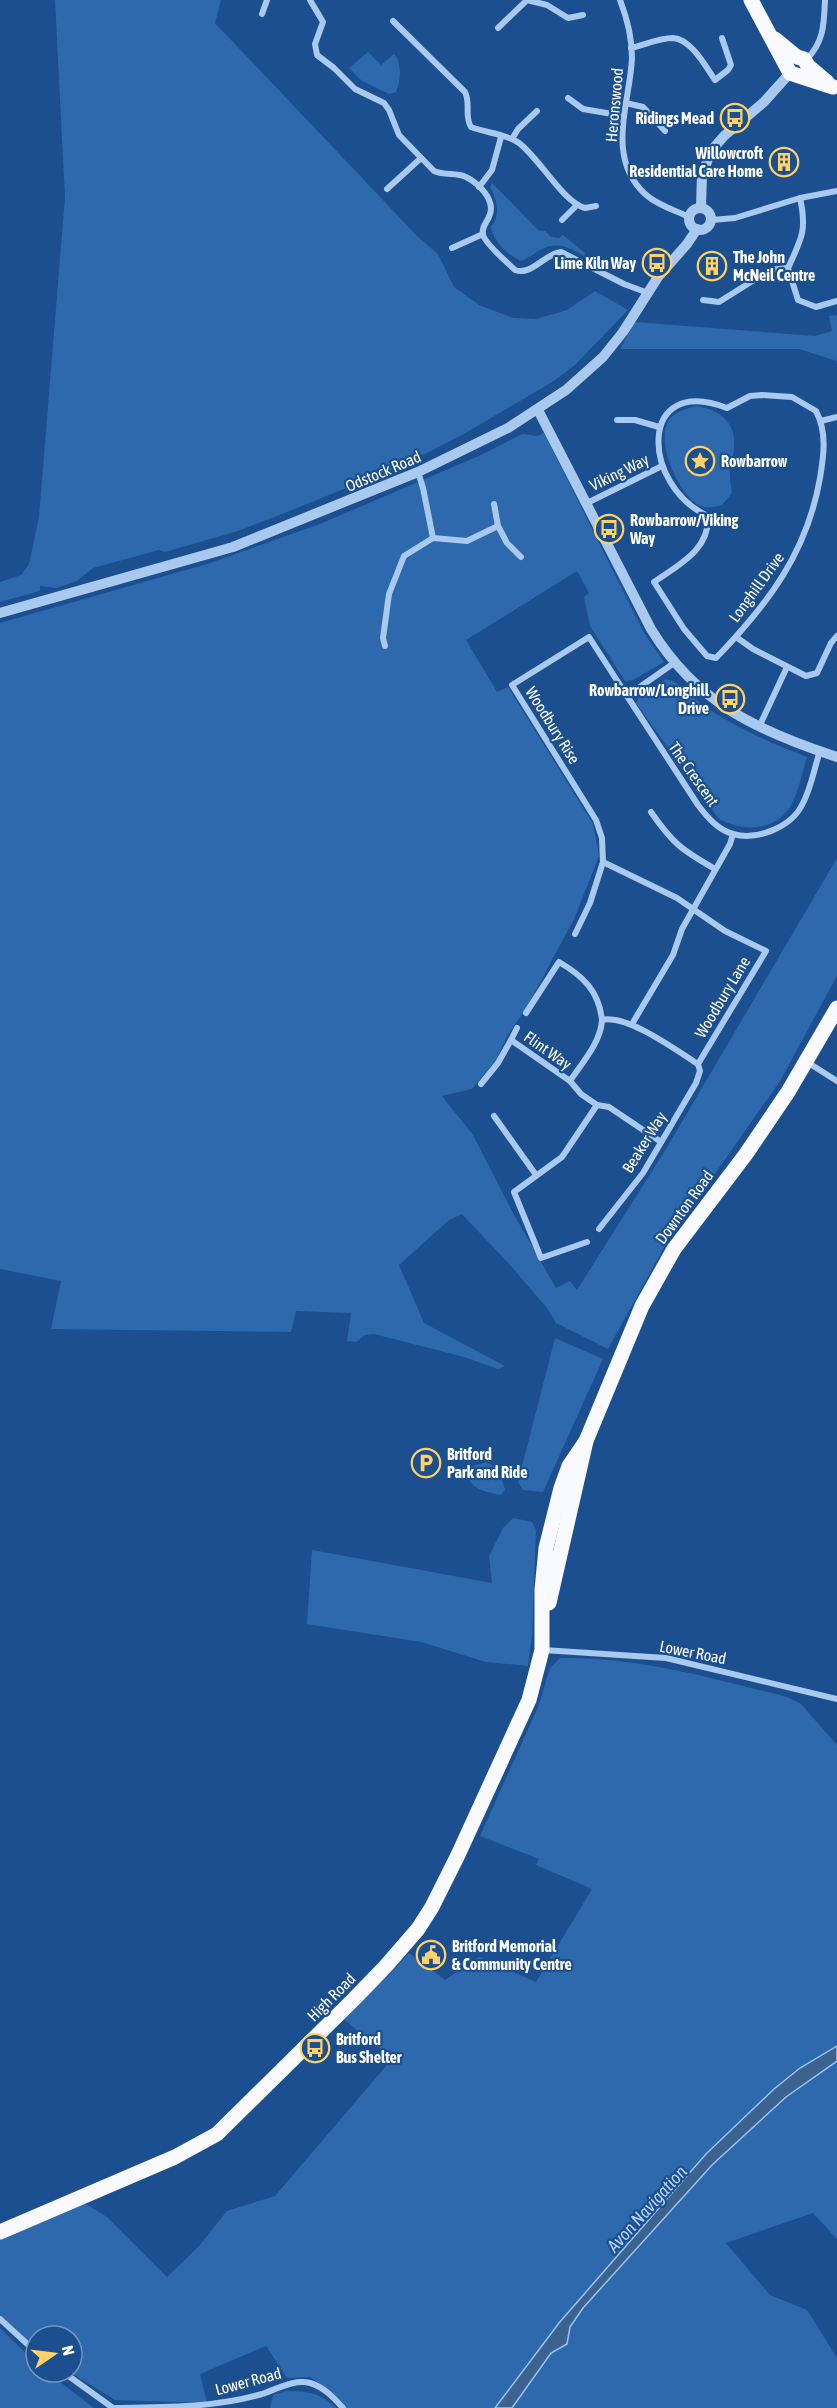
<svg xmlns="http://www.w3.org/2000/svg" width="837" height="2408" font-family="'Asap Condensed',sans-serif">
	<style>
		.green { fill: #2e69ad }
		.water { fill: #3c6290; stroke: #9cc4f0; stroke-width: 1.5 }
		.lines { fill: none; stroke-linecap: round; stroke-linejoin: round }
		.minor { stroke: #a9c9ee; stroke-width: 6 }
		.tertiary { stroke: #a9c9ee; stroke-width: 10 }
		.trunk { stroke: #f8faff; stroke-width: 15 }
		.labels { text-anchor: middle; stroke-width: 4.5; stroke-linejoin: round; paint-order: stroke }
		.street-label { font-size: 16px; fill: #fff; stroke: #1b4f8f }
		.poi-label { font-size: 16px; font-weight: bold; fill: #fff; stroke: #1b4f8f; text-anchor: start }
		.water-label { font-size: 18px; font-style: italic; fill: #b5d3f5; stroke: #1b4f8f }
	</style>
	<rect width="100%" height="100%" fill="#1b4f8f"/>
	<g class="green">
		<polygon points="55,0 221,0 215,23 418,237 438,254 454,287 479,305 513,318 536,319 567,310 595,291 628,310 576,364 554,381 462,435 403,465 287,512 238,531 165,552 159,550 93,568 77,581 56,588 40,586 40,591 0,602 0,582 21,575 29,564 39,517 65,197"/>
		<path d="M368 52 381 65 394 54C402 62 401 82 396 92L389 94 362 81 349 68Z"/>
		<path d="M492 183 538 230 545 231 551 237 559 238 563 235 585 253 584 256C570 248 558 241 542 249 534 253 530 258 521 261 508 255 493 241 491 227 501 215 497 199 490 187Z"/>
		<polygon points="837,315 837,361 799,349 620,349 635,322 815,336 832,331 829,316"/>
		<path d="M697 406C722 411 737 423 734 451 733 457 730 463 730 469 729 477 731 485 732 493L722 505C717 506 709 508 704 507 681 502 654 441 669 420 674 412 688 408 697 406Z"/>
		<polygon points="544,433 644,633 664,662 633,680 625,681 590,626 584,597 589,593 577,571 466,640 497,692 508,687 593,824 599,856 574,919 527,1007 507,1036 497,1059 472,1089 442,1096 473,1135 513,1213 556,1288 570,1281 577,1290 666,1149 837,858 837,976 780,1081 667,1242 608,1349 556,1323 547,1308 510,1265 462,1214 449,1220 399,1265 424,1323 505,1366 498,1369 464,1357 374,1334 365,1335 356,1342 347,1341 351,1313 296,1311 291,1332 51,1329 61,1281 0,1269 0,623 207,564 320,524 481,455 522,434 537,436"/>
		<path d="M666 679C686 684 691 698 707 708 738 729 772 743 807 757 802 773 799 792 790 807 775 832 740 832 718 818L636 703 639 697Z"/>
		<polygon points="555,1338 603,1359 543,1492 523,1490 518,1482"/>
		<path d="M486 1462C499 1467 502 1478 505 1490L501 1495C486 1492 459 1487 473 1466Z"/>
		<polygon points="513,1518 532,1522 536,1530 532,1635 528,1666 486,1662 421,1642 307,1624 312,1550 492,1583 489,1556 503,1528"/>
		<path d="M560 1658C638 1657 712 1678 787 1697L801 1704 837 1745V2046L800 2068 706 2154 559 2323 495 2408H346L333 2394 310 2377 287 2378 266 2346 200 2374 207 2403 115 2400 70 2372H72V2336H36V2351L0 2315V2239L83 2202 107 2217 167 2277 199 2246 227 2211 275 2196 392 2059 341 2017 390 1974 409 1953 445 1980 479 1957 536 1982 592 1889 536 1865 539 1859 480 1836 538 1707 550 1668Z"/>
		<polygon points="837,2061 837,2239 813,2213 726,2243 770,2295 807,2310 837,2358 837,2408 512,2408 551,2353 567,2344 570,2327 583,2308 714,2163 786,2097"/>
		<polygon points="0,2328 36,2363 36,2372 47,2372 94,2408 0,2408"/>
		<path d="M287 2391C308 2391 321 2393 336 2408H270L273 2395Z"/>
	</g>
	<polygon class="water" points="837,2046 837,2061 786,2097 712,2165 583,2308 570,2327 567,2344 551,2353 512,2408 495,2408 559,2323 706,2154 774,2089 800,2068"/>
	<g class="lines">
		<g class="minor">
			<path d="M310 0 323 22 315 44 317 55 334 68 355 89 384 103 389 110 399 135 434 171C445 176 457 172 466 177 478 183 495 199 490 214 488 222 481 226 483 235 486 245 507 262 515 270 532 276 544 254 561 252L624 284 648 293"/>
			<polyline points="527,0 547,5 568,18 583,15"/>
			<path d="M620 0C627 18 632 38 632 58 630 103 605 157 645 194 657 205 674 210 689 217"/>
			<polyline points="262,14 267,0"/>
			<path d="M393 21 465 92C471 104 464 116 471 127 486 133 507 134 519 143 540 159 563 202 585 208L596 206"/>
			<polyline points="498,28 526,1"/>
			<path d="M631 48C644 45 659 38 673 38 691 39 706 67 715 80L728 70 731 65 722 38"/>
			<path d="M806 60C824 42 824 24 825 0"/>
			<polyline points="568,98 583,109 624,116"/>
			<polyline points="626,103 643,107 665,131"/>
			<polyline points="512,139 518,129 537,111"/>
			<polyline points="479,187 492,170 501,137"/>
			<polyline points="387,189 421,158"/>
			<path d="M800 198C807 230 802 238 788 268L798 300 816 307 837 301"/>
			<polyline points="562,220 577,205"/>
			<polyline points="712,220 735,218 800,198 837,191"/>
			<polyline points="452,248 483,234"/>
			<polyline points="703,300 719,302 770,270 788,268"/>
			<path d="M762 395 792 397 816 411C827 432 824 454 820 478 807 553 768 604 716 658L707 656 684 629 654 582C678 565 710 550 708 516 641 486 637 373 727 408L750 396Z"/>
			<polyline points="617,420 635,420 659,427"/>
			<polyline points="821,421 837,417"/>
			<polyline points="418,472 423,488 433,538"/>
			<polyline points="585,504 662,466"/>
			<polyline points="498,526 507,543 521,557"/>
			<polyline points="736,637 753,649 806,676 817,673 831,643 837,636"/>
			<polyline points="385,646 383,638 389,594 404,556 433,538 467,541 498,526 494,504"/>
			<path d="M674 663 627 696 698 805C707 817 718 830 733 834 757 841 791 827 802 805 811 789 814 769 820 751"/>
			<polyline points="627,696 589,637 512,685 596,820 602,838 603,862 677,898 725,931 766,951 698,1064"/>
			<polyline points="759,727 787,667"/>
			<path d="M651 812C673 844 682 850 715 869"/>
			<polyline points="575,934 590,903 603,862"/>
			<path d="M526 1013 559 962C583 976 599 991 602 1020 627 1014 676 1050 698 1064"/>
			<polyline points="632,1024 673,955 682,929 730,844 733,834"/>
			<polyline points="511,1040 517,1028"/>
			<polyline points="807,1062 837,1081"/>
			<polyline points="570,1081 581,1094 597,1105 609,1107 661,1142"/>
			<path d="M481 1084 498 1063 511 1040 570 1081C582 1063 601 1042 602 1020"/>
			<polyline points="494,1116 536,1175"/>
			<polyline points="599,1229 643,1173 696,1083 700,1071 698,1064"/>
			<polyline points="587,1242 541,1258 514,1192 562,1157 597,1105"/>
			<polyline points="543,1650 666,1658 837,1699"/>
			<polyline points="0,2319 36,2352"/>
			<polyline points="63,2372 113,2408"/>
			<path d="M115 2408C165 2407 214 2408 262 2394 277 2389 294 2379 310 2383 324 2387 334 2398 343 2408"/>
		</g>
		<g class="tertiary">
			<polyline points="701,207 702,175 711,151 724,136 764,102 790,73"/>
			<circle cx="700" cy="219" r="11"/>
			<path d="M538 410 651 629C696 703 758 731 837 757"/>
			<polyline points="0,613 233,547 418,472 508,428 566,390 603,357 623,332 658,277 687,244 697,229"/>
		</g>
		<g class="trunk">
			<polyline points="751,0 790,73 833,87"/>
			<polyline points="775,39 797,57 804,59 808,66 827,82"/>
			<polyline points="549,1603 586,1441 642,1306 674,1249 746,1154 788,1092 837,1008"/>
			<polyline points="0,2232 175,2157 217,2134 353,2000 385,1967 418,1929 432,1907 458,1855 529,1700 542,1650 542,1590 546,1548 561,1488 569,1466 586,1441"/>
		</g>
	</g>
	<defs>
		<g id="bus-ring" transform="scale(1.5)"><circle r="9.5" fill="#1b4f8f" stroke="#ffd166" stroke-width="1.5"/><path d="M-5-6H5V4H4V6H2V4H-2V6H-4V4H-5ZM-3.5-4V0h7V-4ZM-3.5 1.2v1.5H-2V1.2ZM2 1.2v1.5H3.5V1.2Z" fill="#ffd166"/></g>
		<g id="building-ring" transform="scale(1.5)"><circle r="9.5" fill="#1b4f8f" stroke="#ffd166" stroke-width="1.5"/><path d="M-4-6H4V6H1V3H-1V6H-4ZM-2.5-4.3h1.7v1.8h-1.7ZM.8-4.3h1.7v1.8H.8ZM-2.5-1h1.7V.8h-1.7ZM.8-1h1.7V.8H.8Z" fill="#ffd166"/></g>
		<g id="sight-ring" transform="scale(1.5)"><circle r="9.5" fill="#1b4f8f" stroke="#ffd166" stroke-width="1.5"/><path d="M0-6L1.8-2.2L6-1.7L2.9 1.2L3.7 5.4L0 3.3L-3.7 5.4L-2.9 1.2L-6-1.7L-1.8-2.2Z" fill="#ffd166"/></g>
		<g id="parking-ring" transform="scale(1.5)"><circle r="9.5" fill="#1b4f8f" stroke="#ffd166" stroke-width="1.5"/><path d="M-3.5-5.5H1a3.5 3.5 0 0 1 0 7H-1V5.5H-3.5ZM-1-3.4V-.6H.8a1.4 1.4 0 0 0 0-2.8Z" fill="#ffd166"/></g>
		<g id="civic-ring" transform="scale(1.5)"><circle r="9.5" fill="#1b4f8f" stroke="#ffd166" stroke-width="1.5"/><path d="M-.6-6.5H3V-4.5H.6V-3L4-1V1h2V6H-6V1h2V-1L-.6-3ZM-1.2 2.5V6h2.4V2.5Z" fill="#ffd166"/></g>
	</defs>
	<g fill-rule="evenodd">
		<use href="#bus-ring" x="735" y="118"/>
		<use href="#building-ring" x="784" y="162"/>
		<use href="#bus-ring" x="657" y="263"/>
		<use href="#building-ring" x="712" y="266"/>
		<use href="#sight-ring" x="700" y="461"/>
		<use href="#bus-ring" x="609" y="529"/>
		<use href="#bus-ring" x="730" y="699"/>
		<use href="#parking-ring" x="426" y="1463"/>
		<use href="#civic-ring" x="431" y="1955"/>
		<use href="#bus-ring" x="315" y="2048"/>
	</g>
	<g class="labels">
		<g class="street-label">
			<text transform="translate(614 105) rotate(-85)" y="6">Heronswood</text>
			<text transform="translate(383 471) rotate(-23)" y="6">Odstock Road</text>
			<text transform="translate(619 472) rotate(-26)" y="6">Viking Way</text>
			<text transform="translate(756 587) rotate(-54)" y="6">Longhill Drive</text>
			<text transform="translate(553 725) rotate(58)" y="6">Woodbury Rise</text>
			<text transform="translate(694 774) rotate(55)" y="6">The Crescent</text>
			<text transform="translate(722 997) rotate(-59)" y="6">Woodbury Lane</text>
			<text transform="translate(548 1050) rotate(35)" y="6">Flint Way</text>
			<text transform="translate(644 1142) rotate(-58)" y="6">Beaker Way</text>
			<text transform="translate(684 1207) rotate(-54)" y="6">Downton Road</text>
			<text transform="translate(693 1652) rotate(11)" y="6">Lower Road</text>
			<text transform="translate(331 1997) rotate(-45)" y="6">High Road</text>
			<text transform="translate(248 2381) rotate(-15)" y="6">Lower Road</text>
		</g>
		<g class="poi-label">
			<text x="714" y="124" text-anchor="end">Ridings Mead</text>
			<text x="763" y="159" text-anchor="end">Willowcroft<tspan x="763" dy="18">Residential Care Home</tspan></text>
			<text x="733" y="263">The John<tspan x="733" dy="18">McNeil Centre</tspan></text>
			<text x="636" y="269" text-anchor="end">Lime Kiln Way</text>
			<text x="721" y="467">Rowbarrow</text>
			<text x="630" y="526">Rowbarrow/Viking<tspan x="630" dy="18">Way</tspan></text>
			<text x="709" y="696" text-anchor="end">Rowbarrow/Longhill<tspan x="709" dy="18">Drive</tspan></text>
			<text x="447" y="1460">Britford<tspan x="447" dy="18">Park and Ride</tspan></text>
			<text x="452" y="1952">Britford Memorial<tspan x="452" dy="18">&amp; Community Centre</tspan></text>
			<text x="336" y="2045">Britford<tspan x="336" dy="18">Bus Shelter</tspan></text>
		</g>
		<g class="water-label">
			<text transform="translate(647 2209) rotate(-48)" y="6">Avon Navigation</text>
		</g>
	</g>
	<g transform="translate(54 2354) rotate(76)"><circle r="28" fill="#1b4f8f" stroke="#7695bc" stroke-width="1.5"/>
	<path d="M0-4.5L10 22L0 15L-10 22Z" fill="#ffd166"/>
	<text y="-9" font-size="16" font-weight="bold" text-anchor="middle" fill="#ffffff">N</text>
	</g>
</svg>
